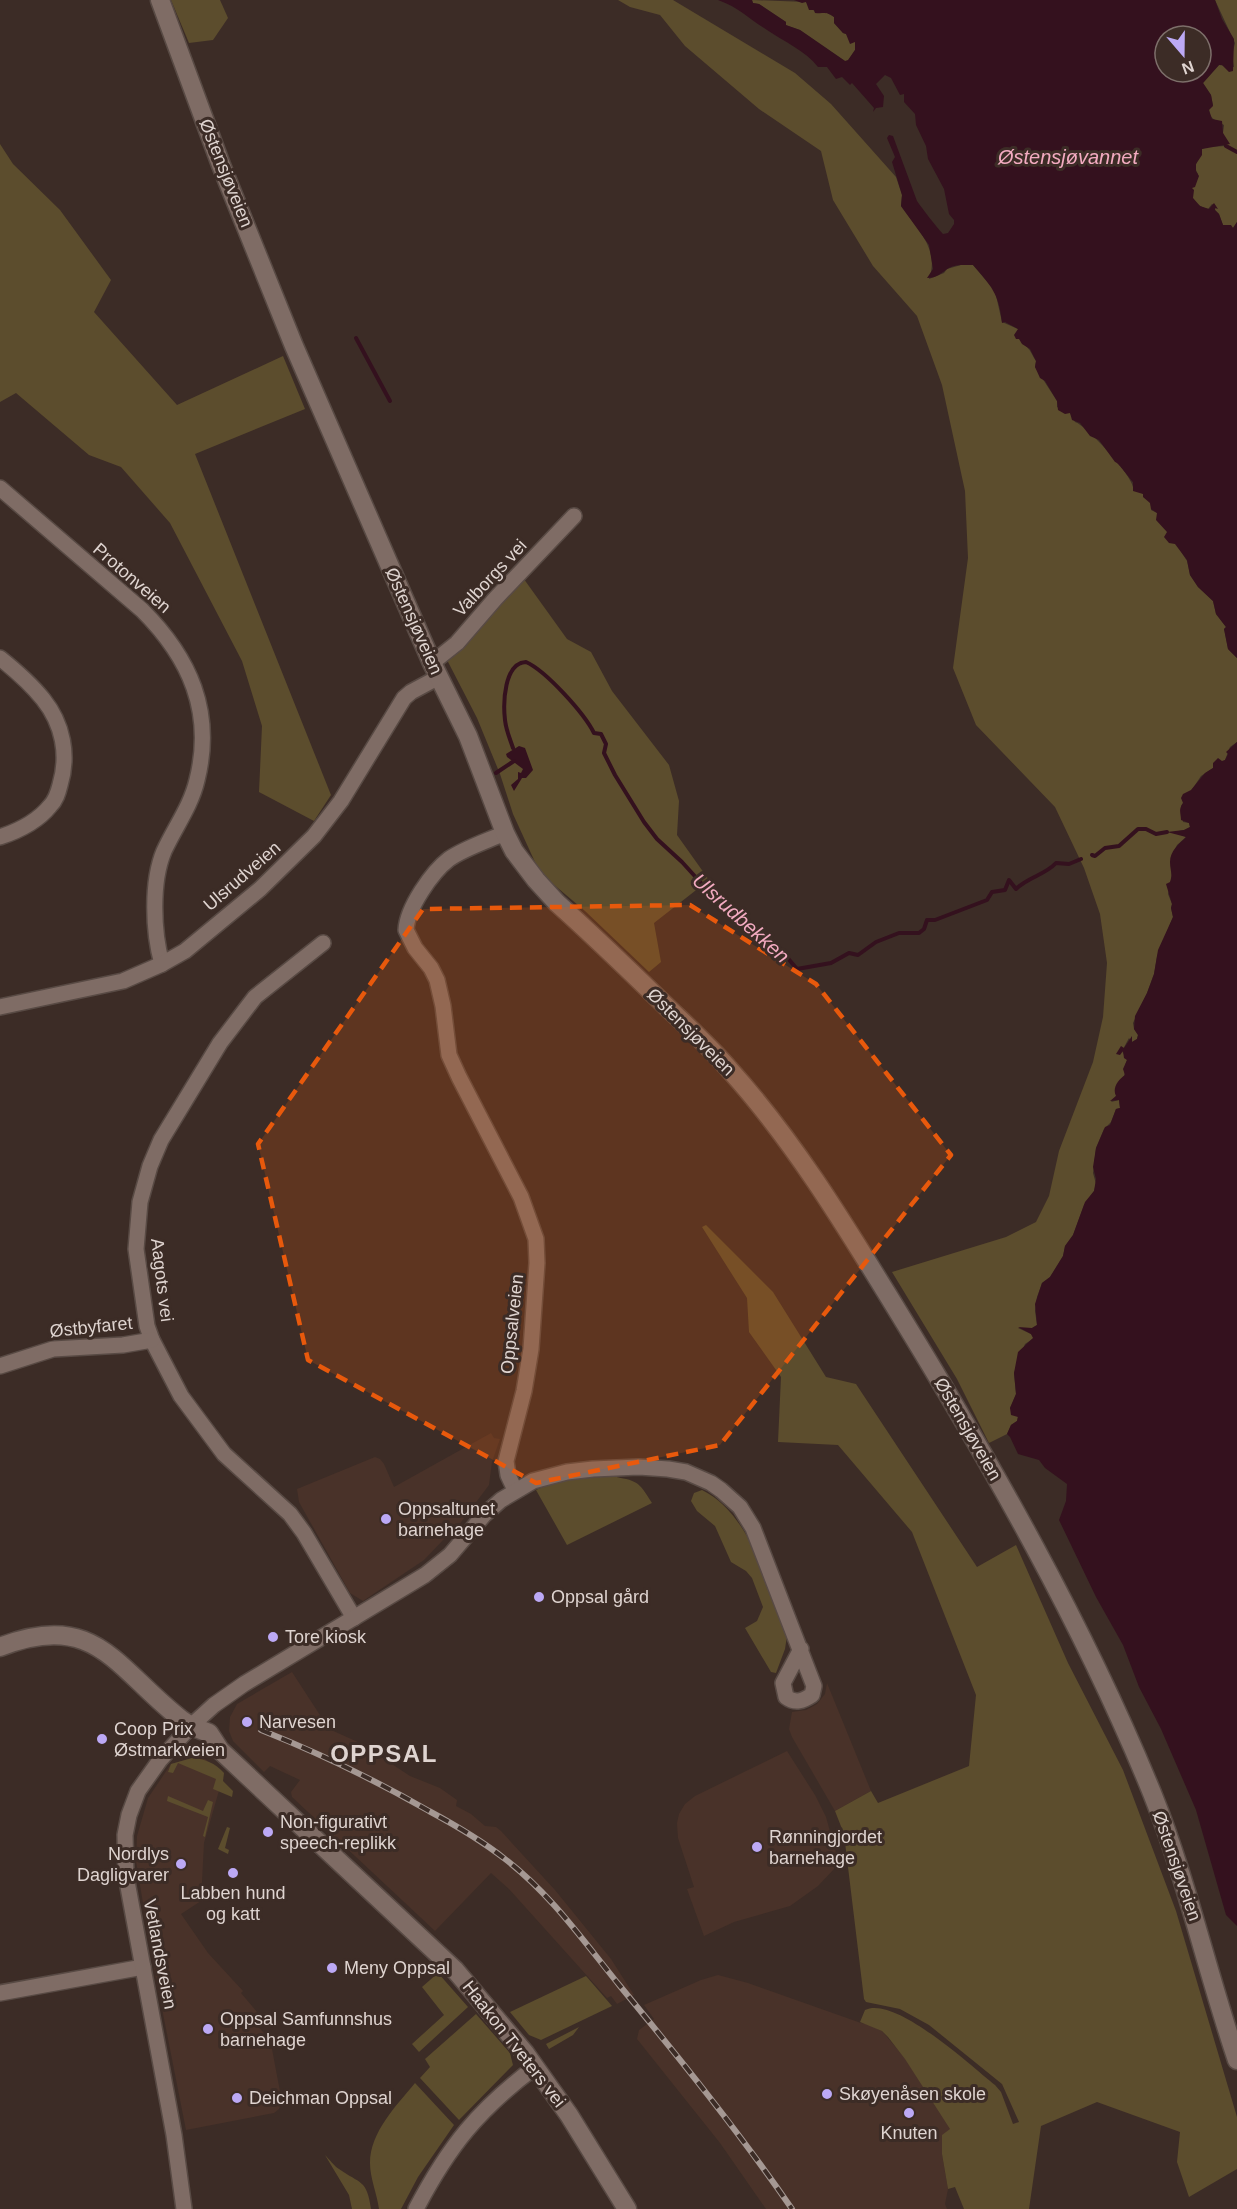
<svg xmlns="http://www.w3.org/2000/svg" width="1237" height="2209" font-family="Arial,sans-serif">
	<style>
		.built { fill: #493229 }
		.green { fill: #5c4d2d }
		.water { fill: #34111e; fill-rule: evenodd }
		.lines { fill: none; stroke-linecap: round; stroke-linejoin: round }
		.stream { stroke: #34111e; stroke-width: 4 }
		.street-casing { stroke: #584a44; stroke-width: 18 }
		.secondary-casing { stroke: #584a44; stroke-width: 21 }
		.street { stroke: #7f6c65; stroke-width: 15 }
		.secondary { stroke: #7f6c65; stroke-width: 18 }
		.rail-casing { stroke: #a59893; stroke-width: 6 }
		.rail { stroke: #3c2c26; stroke-width: 4; stroke-dasharray: 11; stroke-linecap: butt }
		.marked { fill: #e8590c; fill-opacity: 0.2; stroke: #e8590c; stroke-width: 4.5; stroke-dasharray: 12 8; stroke-linejoin: round }
		.poi-dot { fill: #bca9f5; stroke: #3c2c26; stroke-width: 2 }
		.labels { text-anchor: middle; stroke-width: 6; stroke-linejoin: round; paint-order: stroke }
		.street-label { font-size: 18px; fill: #dfd4d0; stroke: #3c2c26 }
		.poi-label { font-size: 18px; fill: #dfd4d0; stroke: #3c2c26; text-anchor: start }
		.water-label { font-size: 20px; font-style: italic; fill: #f3abc1; stroke: #3c2c26 }
		.district-label { font-size: 24px; font-weight: bold; letter-spacing: 1.5px; fill: #dfd4d0; stroke: #3c2c26 }
	</style>
	<rect width="100%" height="100%" fill="#3c2c26"/>
	<g class="built">
		<polygon points="491,1433 494,1438 500,1439 492,1462 489,1485 450,1537 444,1539 424,1560 363,1601 350,1593 299,1502 297,1489 375,1457 380,1459 384,1464 394,1487"/>
		<polygon points="292,1672 329,1729 360,1743 410,1776 440,1788 457,1800 456,1806 471,1814 485,1826 496,1827 501,1831 555,1890 611,1959 634,1995 617,2004 611,1996 607,1998 509,1889 491,1873 435,1931 292,1797 291,1792 300,1780 270,1766 264,1772 233,1741 229,1731 230,1717 237,1704"/>
		<polygon points="827,1683 871,1791 835,1811 792,1737 789,1729 792,1712 806,1710 817,1704 825,1694"/>
		<polygon points="787,1751 815,1795 826,1817 837,1856 834,1869 818,1886 790,1906 734,1922 704,1936 687,1889 694,1887 678,1838 677,1823 679,1814 685,1804 695,1796"/>
		<polygon points="192,1758 205,1759 224,1773 204,1843 201,1901 181,1914 208,1953 243,1991 241,1993 257,2012 250,2018 264,2033 268,2040 266,2043 272,2049 282,2102 279,2109 274,2113 186,2130 153,1963 136,1861 137,1836 148,1798 171,1764"/>
		<polygon points="718,1975 748,1983 861,2023 871,2025 882,2031 905,2058 951,2129 942,2154 948,2189 945,2204 947,2209 766,2209 720,2143 637,2039 639,2030 654,2019 644,2005 701,1980"/>
	</g>
	<g class="green">
		<polygon points="171,0 220,0 228,18 213,40 189,43"/>
		<path d="M618 0H673L795 73 831 104 896 177 902 195 901 206C917 229 940 249 929 279L944 273 947 269 961 265H973L995 291 1002 322 1018 329C1018 339 1021 342 1027 347 1031 351 1033 357 1036 361L1035 367 1057 401V407L1070 413 1075 422C1086 425 1132 475 1133 487 1141 492 1153 499 1151 510L1157 513 1187 561 1190 575 1198 587 1213 601 1216 614 1226 627 1224 629 1228 649 1237 658V742L1230 747 1225 760 1201 776 1181 806 1183 822 1189 823 1190 827 1184 830 1168 833H1177L1186 837 1177 845 1171 857 1172 876 1168 894 1172 904 1171 908 1173 917 1157 956 1154 974 1147 993 1133 1023 1134 1029 1138 1035 1137 1039 1132 1042 1129 1038 1122 1051 1127 1060C1124 1066 1126 1070 1124 1076 1122 1084 1116 1087 1116 1096L1111 1102 1119 1100 1120 1108 1116 1109 1111 1122 1104 1129 1096 1148 1093 1173 1096 1184 1094 1191 1084 1205 1073 1235 1065 1246 1063 1256 1050 1277 1042 1283 1037 1297 1035 1311 1037 1325 1032 1328H1018L1031 1334 1034 1338 1025 1344 1014 1373 1016 1394 1010 1408 1018 1416 1017 1421 1011 1425 1007 1434 989 1443 957 1379 892 1272 1006 1237 1036 1222 1049 1196 1059 1151 1093 1062 1103 1017 1107 963 1100 914 1084 868 1055 807 976 725 953 668 968 558 965 491 942 385 917 316 873 266 833 200 821 151 759 109 685 46 660 15 630 7Z"/>
		<polygon points="752,0 806,2 816,13 824,11 834,17 834,23 843,33 846,34 855,42 855,50 848,61 845,61 800,30 785,25 786,22 759,4 753,3"/>
		<path d="M1215 0H1237V222L1233 228 1230 225H1223L1219 214 1215 210 1216 206 1212 204 1208 209C1199 207 1189 199 1192 188 1192 184 1197 178 1198 174 1192 165 1200 158 1202 149L1207 147 1226 146 1223 133 1224 125C1217 121 1209 119 1209 109L1213 105 1211 95 1203 83 1219 65 1234 67 1232 55 1235 43Z"/>
		<polygon points="0,144 13,164 60,210 111,280 94,312 177,405 283,356 305,409 195,454 331,795 314,821 259,792 262,726 242,661 170,523 121,467 89,455 16,393 0,402"/>
		<polygon points="521,575 567,639 591,652 612,691 669,765 679,801 677,835 709,880 654,923 661,962 649,972 585,911 540,873 513,814 500,774 477,718 446,658"/>
		<path d="M706 1225 773 1292 826 1377 856 1384 977 1567 1016 1545 1068 1663 1123 1770 1176 1911 1237 2117V2169L1189 2197 1177 2162 1180 2132 1097 2102 1041 2126 1029 2209H964L955 2187 948 2189 942 2154V2135L950 2129 905 2059 888 2037 882 2031 860 2022 865 2010C895 1995 971 2066 995 2085L1001 2092 1013 2124 1019 2122 1002 2084 929 2025 900 2009 866 2002 864 1999 844 1834 835 1811 871 1791 878 1803 969 1766 976 1695 912 1532 838 1445 778 1442 781 1377 749 1332 747 1298 702 1227Z"/>
		<path d="M611 1476C637 1481 638 1480 652 1503L567 1545 536 1490 557 1481Z"/>
		<path d="M702 1490C752 1515 768 1587 787 1636L785 1649 776 1673 771 1672 745 1628 757 1621 763 1607 752 1578 746 1571 731 1562 715 1526 697 1511 691 1501 694 1493Z"/>
		<path d="M192 1758C205 1759 215 1763 224 1773L223 1781 233 1791 232 1797 213 1789 216 1779 178 1763 173 1773 168 1772 171 1764Z"/>
		<polygon points="168,1796 203,1811 208,1800 213,1802 205,1837 203,1836 208,1817 167,1801"/>
		<polygon points="227,1827 230,1828 225,1848 229,1850 228,1854 218,1849"/>
		<polygon points="438,1973 468,2007 419,2052 412,2044 444,2015 422,1987"/>
		<polygon points="586,1976 612,2006 541,2040 529,2035 510,2012"/>
		<polygon points="476,2014 510,2053 513,2065 459,2120 420,2078 430,2067 425,2059"/>
		<polygon points="579,2027 573,2035 549,2049 546,2044"/>
		<path d="M415 2083 454 2125 418 2177 401 2209H379C377 2194 370 2178 370 2163 370 2132 397 2105 415 2083Z"/>
		<path d="M325 2155C330 2160 334 2166 339 2169 360 2184 367 2179 371 2209H352L349 2195Z"/>
	</g>
	<g class="water">
		<path d="M718 0H752L753 3 759 4 786 22V25L800 30 845 61 848 60 855 50V42L850 44 846 34 843 33 834 23V17C825 11 825 14 815 13L814 10H809L806 2 802 3 794 0H1215L1222 19 1234 39 1233 71 1229 72 1222 65H1219L1203 83 1211 95 1213 106 1209 110 1212 119 1222 121 1223 133 1230 144 1202 149V155L1196 164V171L1199 176 1195 187 1192 188 1194 190 1193 198 1200 206 1209 209 1214 203 1218 209 1215 208V210L1219 214 1223 225H1231L1233 228 1237 222V658L1228 649 1224 629 1226 627 1216 614 1213 601 1198 587 1190 575 1187 560 1175 544 1169 543 1164 537 1167 532 1156 520 1157 513 1151 509 1150 503 1143 497V494L1133 491V482C1129 478 1119 463 1115 462L1099 440 1090 436 1080 423 1072 420 1070 413 1065 414 1058 410 1057 401 1045 381 1040 378 1035 367 1036 361 1030 349 1022 344 1019 339H1016L1014 335 1018 329 1005 322 1002 323C999 293 991 286 973 265 966 265 955 264 949 268 941 273 937 278 927 278L933 269 929 245 901 206 902 195 892 162 895 157 887 138 889 135 893 136 917 201C924 211 935 225 943 234L948 233 954 224V220L949 214 944 189 928 159 926 146 916 125 915 114 904 102V94L900 95 891 78 885 75 876 84 884 96 883 107 876 108 873 112 874 108 852 83 850 85 842 77 836 79 827 67H818C806 51 783 41 767 30 749 19 740 8 718 0ZM1165 36H1201V72H1165Z"/>
		<path d="M1237 742V1926L1226 1915 1196 1810 1161 1729 1139 1687 1123 1645 1096 1597 1059 1520 1066 1501 1067 1484 1045 1468 1039 1460 1018 1454 1010 1437 1007 1434 1011 1425 1017 1421 1018 1417 1011 1415 1010 1408 1016 1394 1014 1373 1018 1352 1033 1338 1031 1334 1018 1327 1032 1328 1037 1325 1035 1304 1042 1283 1050 1277 1063 1256 1065 1246 1073 1235 1085 1202 1094 1191 1096 1179 1093 1167 1096 1148 1105 1127 1110 1125 1116 1109 1120 1108 1119 1100 1110 1101 1116 1096C1112 1088 1118 1080 1125 1075L1123 1069 1127 1060 1124 1058 1123 1051 1120 1055 1116 1054 1121 1046 1124 1048 1132 1036V1042L1137 1039 1138 1035 1134 1029 1135 1016 1147 993 1154 974 1158 950 1173 917 1171 908 1172 904 1166 884 1170 882C1173 874 1170 870 1170 862 1170 851 1179 844 1186 837L1167 832 1184 830 1190 827 1189 823 1181 820C1181 813 1178 810 1183 803L1181 798 1183 794 1191 790 1205 773 1213 768V763L1218 758 1222 761 1225 760 1228 754 1226 752Z"/>
		<polygon points="519,746 525,748 533,770 526,778 522,778 514,791 511,785 518,779 518,772 521,773 523,769 507,757 506,754"/>
	</g>
	<g class="lines">
		<g class="stream">
			<polyline points="1226,146 1237,152"/>
			<polyline points="356,338 390,401"/>
			<path d="M513 748C510 739 506 730 505 720 503 703 504 663 526 662 546 671 584 713 594 733L601 734 606 744 604 753 615 775 644 822 657 839 682 862 711 894 720 897 736 917 757 933 763 941 780 949 797 969 831 963 849 953 858 955 876 942 899 933H919L924 929 927 920H935L987 900 992 892 1005 890 1009 880 1016 889C1028 877 1045 875 1056 863L1069 864 1081 859"/>
			<polyline points="496,773 514,761"/>
			<polyline points="1092,855 1095,856 1105,848 1119,846 1138,829 1146,829 1156,834 1167,832"/>
		</g>
		<g class="street-casing">
			<g id="street">
				<path d="M0 488 142 610C190 658 214 712 197 780 191 806 175 827 164 851 151 882 153 932 162 964"/>
				<path d="M0 658C15 670 31 684 43 699 63 724 69 755 60 785 58 793 56 800 50 806 38 821 18 831 0 837"/>
				<polyline points="432,663 457,643 495,599 574,516"/>
				<path d="M505 833C487 841 465 848 449 859 432 872 407 908 406 930L415 948 431 968 437 980 443 1006 449 1055 459 1077 521 1197 536 1239 537 1263 531 1349 524 1391 506 1461 508 1475 515 1490"/>
				<polyline points="323,943 255,997 220,1043 161,1140 150,1166 140,1202 136,1249 147,1326 152,1340 181,1396 224,1454 290,1514 304,1533 354,1618"/>
				<polyline points="0,1007 123,981 162,964 185,951 260,889 314,836 341,801 404,698 411,692 439,677"/>
				<polyline points="0,1366 53,1349 123,1345 152,1340"/>
				<polyline points="0,1993 143,1967"/>
				<path d="M184 2209 174 2135 126 1876 125 1835 129 1815 138 1791 160 1760 191 1726 214 1705 244 1684 425 1575 450 1555 484 1515 501 1500 533 1481 567 1472 593 1469 639 1467 668 1469 686 1472 711 1483 721 1490 740 1507 753 1528 814 1686 812 1695C803 1701 795 1704 786 1697L783 1683 801 1649"/>
				<path d="M416 2209C449 2146 478 2110 535 2067"/>
			</g>
		</g>
		<g class="secondary-casing">
			<g id="secondary">
				<path d="M160 0 221 165 294 346 432 663 468 736 505 833 514 851 536 880 557 903C594 936 630 971 666 1006 688 1027 710 1047 729 1069 795 1142 846 1227 897 1310 991 1463 1084 1626 1152 1793 1187 1880 1207 1972 1237 2060"/>
				<path d="M0 1647C96 1609 116 1669 182 1720L191 1726 209 1733 220 1750 455 1970 525 2053 569 2115 627 2209"/>
			</g>
		</g>
		<use href="#street" class="street"/>
		<use href="#secondary" class="secondary"/>
		<g class="rail-casing">
			<path id="rail" d="M261 1730C319 1753 375 1780 429 1811 455 1825 481 1840 505 1859 551 1894 584 1942 620 1986 680 2059 739 2132 792 2209"/>
		</g>
		<use href="#rail" class="rail"/>
	</g>
	<path class="marked" d="M690 905 816 984 951 1155 720 1445 536 1483 308 1360 258 1144 423 909Z"/>
	<g class="poi-dot">
		<circle cx="386" cy="1519" r="6"/>
		<circle cx="539" cy="1597" r="6"/>
		<circle cx="273" cy="1637" r="6"/>
		<circle cx="247" cy="1722" r="6"/>
		<circle cx="102" cy="1739" r="6"/>
		<circle cx="268" cy="1832" r="6"/>
		<circle cx="757" cy="1847" r="6"/>
		<circle cx="181" cy="1864" r="6"/>
		<circle cx="233" cy="1873" r="6"/>
		<circle cx="332" cy="1968" r="6"/>
		<circle cx="208" cy="2029" r="6"/>
		<circle cx="827" cy="2094" r="6"/>
		<circle cx="237" cy="2098" r="6"/>
		<circle cx="909" cy="2113" r="6"/>
	</g>
	<g class="labels">
		<g class="street-label">
			<text transform="translate(226 173) rotate(68)" y="6">Østensjøveien</text>
			<text transform="translate(132 578) rotate(41)" y="6">Protonveien</text>
			<text transform="translate(490 578) rotate(-47)" y="6">Valborgs vei</text>
			<text transform="translate(414 621) rotate(66)" y="6">Østensjøveien</text>
			<text transform="translate(242 876) rotate(-41)" y="6">Ulsrudveien</text>
			<text transform="translate(691 1032) rotate(45)" y="6">Østensjøveien</text>
			<text transform="translate(162 1280) rotate(83)" y="6">Aagots vei</text>
			<text transform="translate(512 1324) rotate(-84)" y="6">Oppsalveien</text>
			<text transform="translate(91 1327) rotate(-6)" y="6">Østbyfaret</text>
			<text transform="translate(968 1429) rotate(60)" y="6">Østensjøveien</text>
			<text transform="translate(1177 1866) rotate(71)" y="6">Østensjøveien</text>
			<text transform="translate(160 1954) rotate(79)" y="6">Vetlandsveien</text>
			<text transform="translate(514 2044) rotate(52)" y="6">Haakon Tveters vei</text>
		</g>
		<g class="poi-label">
			<text x="398" y="1515">Oppsaltunet<tspan x="398" dy="21">barnehage</tspan></text>
			<text x="551" y="1603">Oppsal gård</text>
			<text x="285" y="1643">Tore kiosk</text>
			<text x="259" y="1728">Narvesen</text>
			<text x="114" y="1735">Coop Prix<tspan x="114" dy="21">Østmarkveien</tspan></text>
			<text x="280" y="1828">Non-figurativt<tspan x="280" dy="21">speech-replikk</tspan></text>
			<text x="769" y="1843">Rønningjordet<tspan x="769" dy="21">barnehage</tspan></text>
			<text x="169" y="1860" text-anchor="end">Nordlys<tspan x="169" dy="21">Dagligvarer</tspan></text>
			<text x="233" y="1899" text-anchor="middle">Labben hund<tspan x="233" dy="21">og katt</tspan></text>
			<text x="344" y="1974">Meny Oppsal</text>
			<text x="220" y="2025">Oppsal Samfunnshus<tspan x="220" dy="21">barnehage</tspan></text>
			<text x="839" y="2100">Skøyenåsen skole</text>
			<text x="249" y="2104">Deichman Oppsal</text>
			<text x="909" y="2139" text-anchor="middle">Knuten</text>
		</g>
		<g class="water-label">
			<text x="1068" y="164">Østensjøvannet</text>
			<text transform="translate(741 918) rotate(42)" y="7">Ulsrudbekken</text>
		</g>
		<g class="district-label">
			<text x="384" y="1762">OPPSAL</text>
		</g>
	</g>
	<g transform="translate(1183 54) rotate(160)"><circle r="28" fill="#3c2c26" stroke="#7d6f6a" stroke-width="1.5"/>
	<path d="M0-4.5L10 22L0 15L-10 22Z" fill="#bca9f5"/>
	<text y="-9" font-size="16" font-weight="bold" text-anchor="middle" fill="#dfd4d0">N</text>
	</g>
</svg>
